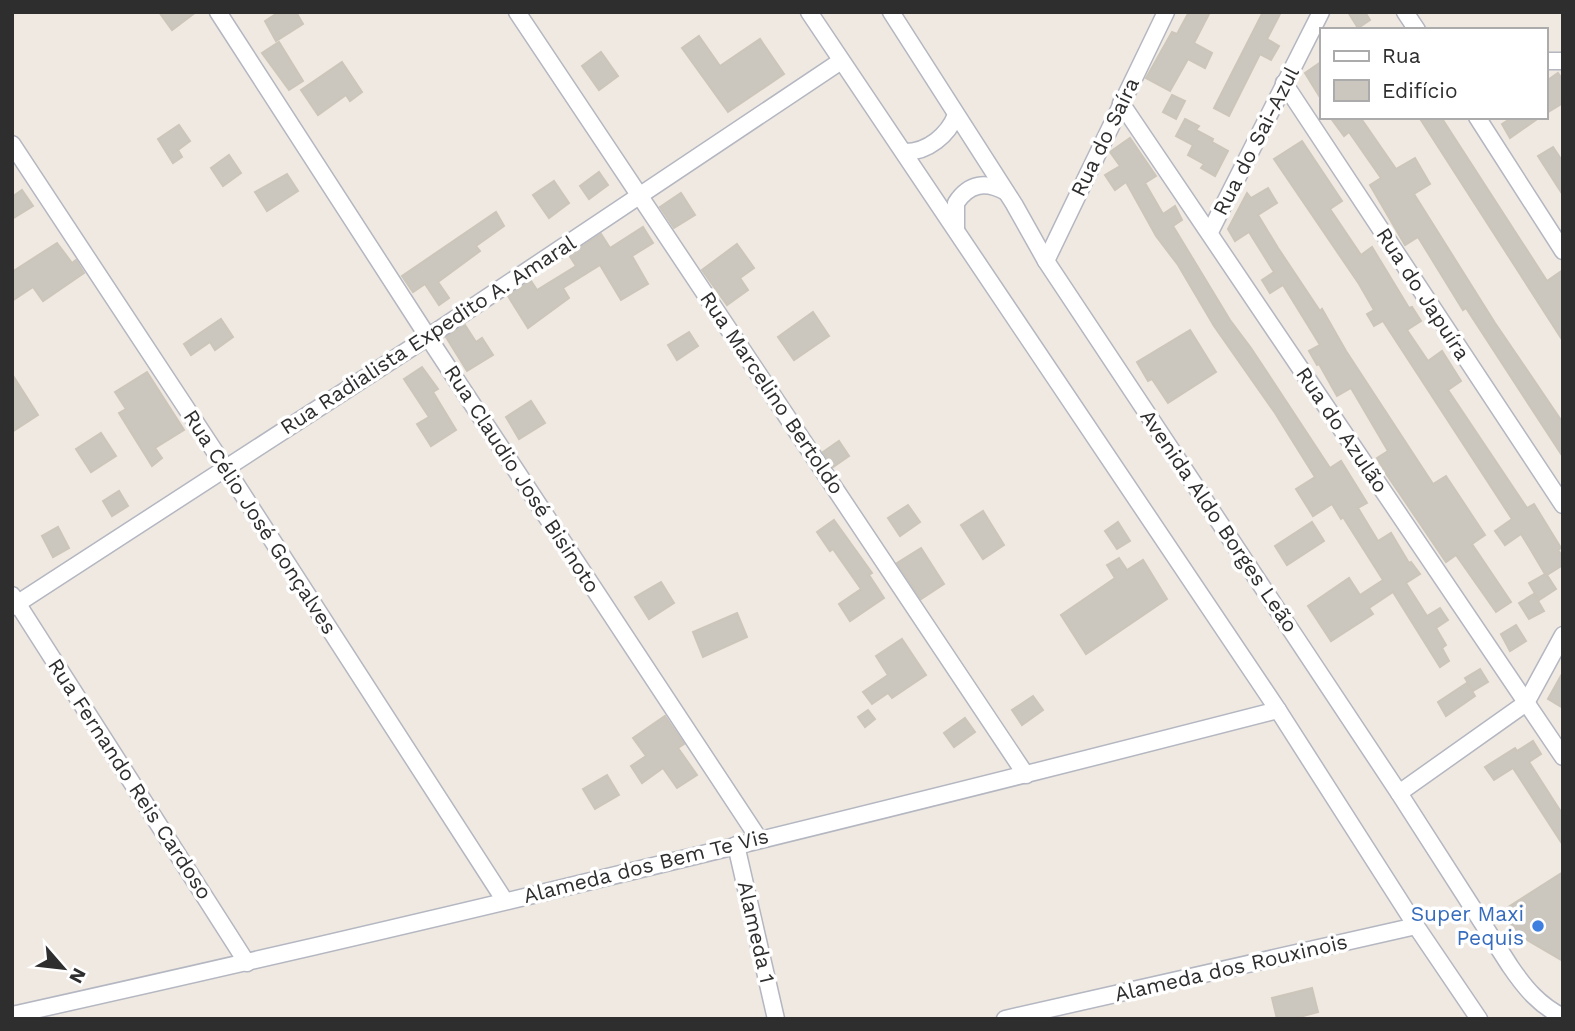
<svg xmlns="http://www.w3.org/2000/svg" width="1575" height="1031" font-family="'Work Sans',sans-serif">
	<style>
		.building { fill: #cbc7bf; stroke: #cbc5ba; stroke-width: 2 }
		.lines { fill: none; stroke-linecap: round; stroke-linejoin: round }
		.minor-casing { stroke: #b4b7c1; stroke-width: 19 }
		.minor { stroke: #fff; stroke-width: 16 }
		.shop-dot { fill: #3f7fe0; stroke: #fff; stroke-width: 2.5 }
		.labels { text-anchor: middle; stroke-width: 7; stroke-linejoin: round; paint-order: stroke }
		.street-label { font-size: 21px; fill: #2e2e2e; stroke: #fff }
		.shop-label { font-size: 21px; fill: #366cbe; stroke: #fff; text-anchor: end }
	</style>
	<rect width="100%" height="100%" fill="#efe9e1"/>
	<g class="building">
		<polygon points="159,12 196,12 172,30"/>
		<polygon points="279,12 296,12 303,24 276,41 265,21"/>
		<polygon points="1189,12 1210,12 1194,43 1212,53 1205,68 1188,59 1170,91 1146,78 1172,32 1177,34"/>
		<polygon points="1263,12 1281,12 1267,39 1279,46 1271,60 1260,54 1229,116 1214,108"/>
		<polygon points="1348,12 1365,12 1370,20 1358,28"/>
		<polygon points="699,36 720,66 760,39 784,74 728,112 682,48"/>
		<polygon points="279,42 303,81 289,90 262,53"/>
		<polygon points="601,52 618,76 599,90 582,66"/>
		<polygon points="342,62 362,92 350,101 346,95 318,115 301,90"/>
		<polygon points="1321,62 1321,99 1305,73"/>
		<polygon points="1558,73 1563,80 1563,103 1545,114 1545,82"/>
		<polygon points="1172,95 1185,101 1176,119 1163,112"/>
		<polygon points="1330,117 1360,117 1396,169 1415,158 1430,184 1414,194 1495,323 1563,423 1563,457 1466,308 1463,310 1418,237 1405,245 1370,185 1381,178 1349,132 1344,136"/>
		<polygon points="1419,117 1441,117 1547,281 1563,270 1563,341"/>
		<polygon points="1513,117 1540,117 1510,138 1502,124"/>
		<polygon points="1185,119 1199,126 1196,130 1213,139 1212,142 1228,151 1215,176 1201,168 1204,164 1188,155 1193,145 1176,136"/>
		<polygon points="179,125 190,141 178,150 182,157 173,163 158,139"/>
		<polygon points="1130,138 1156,176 1145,183 1163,214 1175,206 1182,220 1173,226 1230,320 1251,348 1330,468 1341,461 1367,503 1358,508 1378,541 1391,533 1409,563 1411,562 1420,574 1406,583 1427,616 1440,608 1448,620 1436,628 1446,645 1442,648 1449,661 1440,667 1393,592 1369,608 1373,614 1331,641 1308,606 1349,578 1360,595 1383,580 1343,517 1341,519 1332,504 1313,516 1296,489 1315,477 1275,413 1214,326 1178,265 1156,236 1126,182 1115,190 1105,175 1120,166 1110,152"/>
		<polygon points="1302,141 1342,201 1330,209 1361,255 1372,247 1409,308 1412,307 1421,321 1407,330 1428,361 1442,351 1461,381 1448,390 1527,508 1534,504 1561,548 1558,550 1563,557 1563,565 1547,575 1556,589 1539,600 1529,583 1545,574 1529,547 1521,534 1505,545 1495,531 1512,519 1383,321 1374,326 1367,314 1374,310 1359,284 1274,159"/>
		<polygon points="1553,147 1563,162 1563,195 1538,156"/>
		<polygon points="229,155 241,173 223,186 211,168"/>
		<polygon points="599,172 608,185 589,199 580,186"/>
		<polygon points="287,174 298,191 267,211 255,192"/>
		<polygon points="554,181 569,203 549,218 533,195"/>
		<polygon points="1268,188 1277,203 1258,215 1278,248 1320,311 1322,309 1346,351 1433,484 1446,476 1485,535 1472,544 1511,602 1496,612 1456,555 1446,562 1387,475 1377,458 1388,451 1351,388 1337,396 1319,364 1317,365 1309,351 1320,345 1283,285 1270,293 1262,280 1274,272 1249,232 1235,241 1228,229 1247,193 1251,198"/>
		<polygon points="22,190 33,206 12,219 12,197"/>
		<polygon points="681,193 695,215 674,228 660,207"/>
		<polygon points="496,212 504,226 476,246 480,251 438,282 449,298 439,305 425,284 413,292 402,276"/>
		<polygon points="643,227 653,243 632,256 648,284 621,300 600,265 563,288 569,298 528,328 508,296 531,281 537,290 576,266 569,255 601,234 610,248"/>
		<polygon points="57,243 72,263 76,260 84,273 43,301 33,287 12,301 12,272"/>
		<polygon points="737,244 754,268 740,278 748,290 727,305 702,270"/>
		<polygon points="813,312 829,336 794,360 778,337"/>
		<polygon points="221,319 233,337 215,350 210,342 191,355 184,344"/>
		<polygon points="465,325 476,342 482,338 493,355 467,371 446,337"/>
		<polygon points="1190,330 1216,372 1168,403 1152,379 1148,381 1137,362"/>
		<polygon points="689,332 698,346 677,360 668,345"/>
		<polygon points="422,367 438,389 433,392 456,430 431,446 417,424 429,417 404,379"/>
		<polygon points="147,372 184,430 155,448 162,458 152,466 119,413 126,409 115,392"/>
		<polygon points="12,374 38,415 12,432"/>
		<polygon points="531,401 545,423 519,439 506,417"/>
		<polygon points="101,433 116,456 91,472 76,449"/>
		<polygon points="839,441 849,456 833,467 823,452"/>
		<polygon points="119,491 128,506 112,516 103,501"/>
		<polygon points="908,505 920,522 900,536 888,518"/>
		<polygon points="983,511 1004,545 983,559 961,525"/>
		<polygon points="834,520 872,573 869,575 884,598 850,621 839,604 861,589 833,549 830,551 817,532"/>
		<polygon points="1118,522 1130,541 1117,549 1105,531"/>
		<polygon points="1312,522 1324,541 1287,565 1275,546"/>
		<polygon points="58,527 69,548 53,557 42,536"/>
		<polygon points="921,548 944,584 921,599 897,563"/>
		<polygon points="1119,558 1127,570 1143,560 1167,599 1086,654 1061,615 1115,578 1107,565"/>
		<polygon points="661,582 674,603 649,619 635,597"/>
		<polygon points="1534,594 1544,611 1529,619 1519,603"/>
		<polygon points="737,613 747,637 703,657 693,632"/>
		<polygon points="1516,625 1526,641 1510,651 1501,634"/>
		<polygon points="902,639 926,675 892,698 888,693 872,704 863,692 888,675 876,656"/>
		<polygon points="1480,669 1488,682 1473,691 1465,678"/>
		<polygon points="1563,672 1563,708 1548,699"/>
		<polygon points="1467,683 1475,696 1446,716 1438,702"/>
		<polygon points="1033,696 1043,710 1022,725 1012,710"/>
		<polygon points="868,710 875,719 865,727 858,717"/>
		<polygon points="665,716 684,744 678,748 697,775 677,788 663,768 642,783 631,766 646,756 633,738"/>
		<polygon points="965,718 975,732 954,747 944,733"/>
		<polygon points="1533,741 1541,754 1529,762 1563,815 1563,845 1513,768 1494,780 1485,767 1515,748 1517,751"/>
		<polygon points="607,775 619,795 595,809 583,789"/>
		<polygon points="1563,872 1563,961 1527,940 1499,913"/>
		<polygon points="1312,988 1318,1012 1292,1019 1277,1019 1272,998"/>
	</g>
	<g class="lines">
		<g class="minor-casing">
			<g id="minor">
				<polyline points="218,12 428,337 759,839"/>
				<polyline points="517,12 1026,775"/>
				<polyline points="809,12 1278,710 1416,926 1479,1019"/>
				<path d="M891 12 1014 204 1046 261 1399 793 1510 966C1525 988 1539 1005 1563 1017"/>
				<polyline points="1405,12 1417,30"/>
				<polyline points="1545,61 1563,61"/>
				<polyline points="1284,83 1563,505"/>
				<polyline points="1121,103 1563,757"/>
				<polyline points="1477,117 1563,251"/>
				<polyline points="12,144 225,467 505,901"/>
				<path d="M905 152C928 152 948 135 956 115"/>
				<path d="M956 228V203C969 183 986 181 1006 192"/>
				<polyline points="1210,232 1321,12"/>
				<polyline points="1046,261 1166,12"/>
				<polyline points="12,595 247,963"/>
				<polyline points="12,607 428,337 841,61"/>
				<polyline points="1399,793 1526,703 1563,635"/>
				<polyline points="736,845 776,1019"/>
				<path d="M12 1015C436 921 858 818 1278 710"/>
				<polyline points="1005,1019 1416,926"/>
			</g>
		</g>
		<use href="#minor" class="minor"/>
	</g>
	<circle class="shop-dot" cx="1538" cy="926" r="7"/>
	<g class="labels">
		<g class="street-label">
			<text transform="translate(1105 137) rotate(-64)" y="7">Rua do Saíra</text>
			<text transform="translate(1256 141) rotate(-63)" y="7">Rua do Sai-Azul</text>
			<text transform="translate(1423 294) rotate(57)" y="7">Rua do Japuíra</text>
			<text transform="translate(428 335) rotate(-33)" y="7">Rua Radialista Expedito A. Amaral</text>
			<text transform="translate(772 393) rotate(56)" y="7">Rua Marcelino Bertoldo</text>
			<text transform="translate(1342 430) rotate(56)" y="7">Rua do Azulão</text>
			<text transform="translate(522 479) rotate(57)" y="7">Rua Claudio José Bisinoto</text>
			<text transform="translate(1219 521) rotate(56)" y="7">Avenida Aldo Borges Leão</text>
			<text transform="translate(260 522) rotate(57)" y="7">Rua Célio José Gonçalves</text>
			<text transform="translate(130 779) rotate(57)" y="7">Rua Fernando Reis Cardoso</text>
			<text transform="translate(646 866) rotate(-14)" y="7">Alameda dos Bem Te Vis</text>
			<text transform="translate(756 932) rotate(77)" y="7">Alameda 1</text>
			<text transform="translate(1231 968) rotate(-13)" y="7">Alameda dos Rouxinois</text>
		</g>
		<g class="shop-label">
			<text x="1524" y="921">Super Maxi<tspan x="1524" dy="24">Pequis</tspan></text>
		</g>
	</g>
	<rect width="1575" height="1031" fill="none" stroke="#2e2e2e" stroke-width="28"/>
	<rect x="1320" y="28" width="228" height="91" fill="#ffffff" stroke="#ababab" stroke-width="2"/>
	<rect x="1334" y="51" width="35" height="10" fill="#ffffff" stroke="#ababab" stroke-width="2"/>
	<text x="1382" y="63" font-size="21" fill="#2e2e2e">Rua</text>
	<rect x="1334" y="80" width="35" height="21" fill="#cbc7bf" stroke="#ababab" stroke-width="2"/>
	<text x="1382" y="98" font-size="21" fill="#2e2e2e">Edifício</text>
	<g transform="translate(63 968) rotate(118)" stroke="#ffffff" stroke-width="5" paint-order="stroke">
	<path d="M0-5L12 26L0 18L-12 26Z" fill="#2e2e2e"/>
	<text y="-10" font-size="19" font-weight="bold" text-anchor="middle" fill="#2e2e2e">N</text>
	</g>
</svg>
